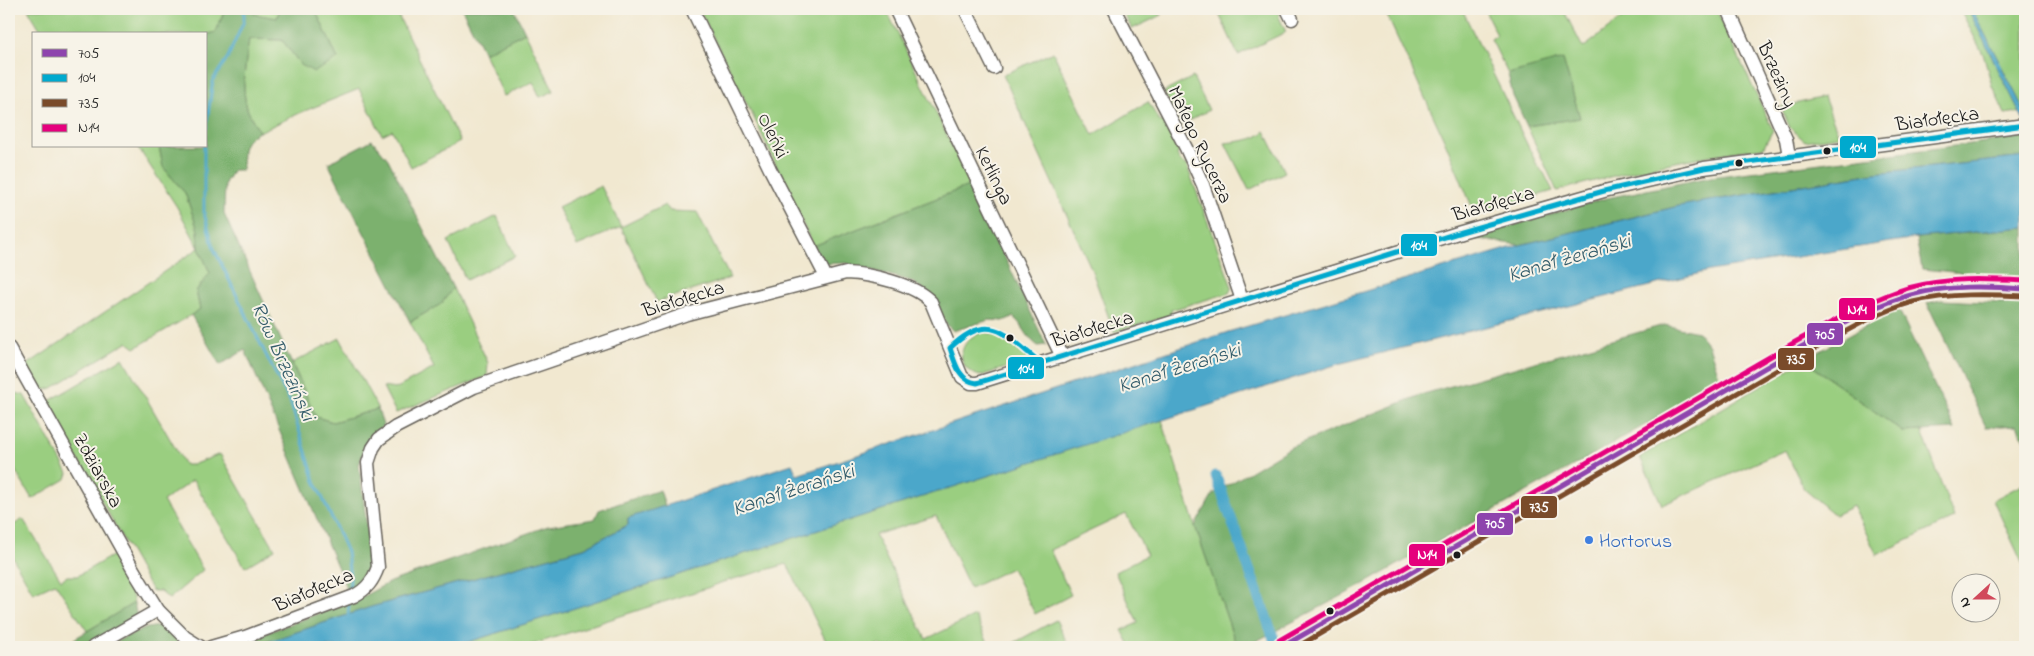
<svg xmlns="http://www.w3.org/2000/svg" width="2034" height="656" font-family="'Indie Flower',sans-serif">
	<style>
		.green { fill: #9ace80; stroke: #5b754e }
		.forest { fill: #7bb16e; stroke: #4c6645 }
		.water { fill: #4ca7ca; stroke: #346273 }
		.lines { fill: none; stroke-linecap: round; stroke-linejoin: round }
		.stream { stroke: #4ca7ca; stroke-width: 3 }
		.canal { stroke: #4ca7ca; stroke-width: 11 }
		.minor-casing { stroke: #67635b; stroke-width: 15 }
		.secondary-casing { stroke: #67635b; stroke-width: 21 }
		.minor { stroke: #fff; stroke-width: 12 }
		.secondary { stroke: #fde5c5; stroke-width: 19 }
		.bus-1-casing { stroke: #f7f3e8; stroke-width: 9 }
		.bus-2-casing { stroke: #f7f3e8; stroke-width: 9 }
		.bus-3-casing { stroke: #f7f3e8; stroke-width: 9 }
		.bus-4-casing { stroke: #f7f3e8; stroke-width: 9 }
		.bus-1 { stroke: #8e44ad; stroke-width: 5 }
		.bus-2 { stroke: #00a9ce; stroke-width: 5 }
		.bus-3 { stroke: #7a4b2a; stroke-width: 5 }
		.bus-4 { stroke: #e5007d; stroke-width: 5 }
		.bus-dot { fill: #1c1c1c; stroke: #f7f3e8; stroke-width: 2 }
		.shop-dot { fill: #3f7fe0; stroke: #f7f3e8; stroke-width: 2 }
		.labels { text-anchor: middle; stroke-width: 4; stroke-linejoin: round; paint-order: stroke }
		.street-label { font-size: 20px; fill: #1c1c1c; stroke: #f7f3e8 }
		.shop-label { font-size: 20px; fill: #366cbe; stroke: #f7f3e8; text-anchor: start }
		.water-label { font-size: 21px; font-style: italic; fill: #325b6a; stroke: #f7f3e8 }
		.line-badge { stroke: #f7f3e8; stroke-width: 2 }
		.badge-label { font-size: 14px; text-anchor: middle; font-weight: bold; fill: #fff }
	</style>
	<rect width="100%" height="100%" fill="#f7f3e8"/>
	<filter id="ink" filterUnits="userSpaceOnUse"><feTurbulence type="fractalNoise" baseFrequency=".02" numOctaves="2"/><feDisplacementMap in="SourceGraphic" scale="10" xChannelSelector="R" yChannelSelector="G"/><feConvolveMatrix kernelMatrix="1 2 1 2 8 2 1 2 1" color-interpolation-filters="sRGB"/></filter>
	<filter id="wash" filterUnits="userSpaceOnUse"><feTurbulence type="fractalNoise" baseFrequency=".0096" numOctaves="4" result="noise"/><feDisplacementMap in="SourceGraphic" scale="20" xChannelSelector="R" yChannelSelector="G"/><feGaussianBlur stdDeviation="1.12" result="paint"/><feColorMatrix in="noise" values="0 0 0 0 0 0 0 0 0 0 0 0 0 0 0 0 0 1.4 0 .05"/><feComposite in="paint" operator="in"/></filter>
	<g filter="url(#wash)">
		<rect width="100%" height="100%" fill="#f1e8d0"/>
		<g class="green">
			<polygon points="28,9 225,9 216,32 206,35 43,34"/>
			<polygon points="253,9 280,9 277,18 253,14"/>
			<path d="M315 9H395L460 142 411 167 392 130 382 135 359 89 302 112 259 132C256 125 251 118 248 111 240 89 246 61 249 39L282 40 301 65 338 59Z"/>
			<polygon points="699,9 886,9 971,185 813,246 755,120"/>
			<polygon points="1121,9 1159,9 1162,15 1132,29"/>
			<polygon points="1231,9 1280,9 1279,17 1286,32 1238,55 1219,14"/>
			<polygon points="1384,9 1462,9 1538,167 1544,173 1553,191 1475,214 1443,137"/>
			<path d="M1484 9H1563L1583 48 1622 18 1627 9H1716L1773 130 1763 148C1693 156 1625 172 1557 191L1527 126 1580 118 1563 60 1508 74 1491 39 1497 35Z"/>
			<polygon points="1960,9 2025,9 2025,111 2005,114 1992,86 1984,56"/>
			<polygon points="525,32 554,91 540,97 533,82 504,96 484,53"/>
			<polygon points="1053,52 1093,135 1148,102 1160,122 1166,120 1180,149 1177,155 1181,162 1187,166 1232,287 1229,293 1171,310 1172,315 1114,332 1091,268 1003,75"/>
			<polygon points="1193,77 1209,110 1181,125 1164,92"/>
			<polygon points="1824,97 1839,136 1805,141 1790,128 1781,107"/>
			<path d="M1265 131 1285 172 1249 190 1225 143C1239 141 1255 141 1265 131Z"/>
			<polygon points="137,146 159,146 163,167 185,193 198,230 199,248 210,273 196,291 200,310 135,348 127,342 52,388 45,390 38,388 24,367 199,248 177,207"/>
			<polygon points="601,186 621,227 665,205 670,211 697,212 730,278 657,302 621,227 577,246 558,207"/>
			<polygon points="497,216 515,256 466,280 448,241"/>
			<polygon points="453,288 488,363 487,376 396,413 383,387 395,389 434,368 410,322 441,304"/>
			<path d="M984 332 999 335 1030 360 980 376C953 369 957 338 984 332Z"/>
			<polygon points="340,338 378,409 333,422 316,417 292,363"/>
			<polygon points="123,358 185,465 192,465 220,454 275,549 245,567 193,480 163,501 203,570 169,599 160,591 152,591 47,404 49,401"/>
			<polygon points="1804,360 1903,432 1922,431 1954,518 1877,555 1853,506 1835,515 1804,489 1785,450 1662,505 1640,457"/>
			<polygon points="16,393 24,395 68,473 66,479 32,499 9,460 9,397"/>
			<polygon points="1162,420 1195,526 1237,647 1131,647 1122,630 1138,623 1115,572 1147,555 1126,514 1050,550 1071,595 1035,614 1012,568 970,588 936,516 875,535 926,639 975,616 990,647 881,647 880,644 872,647 829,647 787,564 723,582 710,587 525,647 453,647"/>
			<polygon points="2025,483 2025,569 1993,500"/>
			<polygon points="23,519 61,580 67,576 77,576 115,554 126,571 134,603 87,631 55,583 33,593 9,551 9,528"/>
			<polygon points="1056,620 1069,647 1009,647 1010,645"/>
		</g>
		<g class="forest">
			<path d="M225 9H253L254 14 277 18 280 9H315L338 59 314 72 301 65 282 40 249 39C246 61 240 89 248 111 251 118 256 125 259 132 240 141 243 151 242 170H233L225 183 224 214 316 417 333 422 378 409 383 425 365 447 359 465 372 568 359 588 348 592 245 350 220 365 191 315 200 309 196 291 210 273 199 248 198 230 185 193 163 167 159 146H206V35L216 32Z"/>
			<polygon points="462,9 514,9 525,32 484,53"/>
			<polygon points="1563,59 1580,118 1527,126 1513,96 1508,74"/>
			<polygon points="2025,137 2025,157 1875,173 1679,206 1520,245 1470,238 1607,198 1711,177"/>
			<polygon points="372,140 388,159 453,288 441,304 410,322 328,163"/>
			<path d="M971 185 1046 345 1038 346C1025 336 1025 327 1013 317L1003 321 989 320 953 331 944 321 929 293 911 281 845 263 823 264 813 246Z"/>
			<polygon points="2025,227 2025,279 1922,269 1916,238"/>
			<polygon points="1941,300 2025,304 2025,442 2017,425 1986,427 1927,303"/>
			<polygon points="1898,308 1955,429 1903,432 1804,360"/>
			<polygon points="1664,325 1698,332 1709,346 1721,382 1355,589 1245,647 1237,647 1195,526 1213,494 1291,447 1420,395"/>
			<polygon points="660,490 665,506 628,518 628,525 584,548 371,607 252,647 229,647 360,598 390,582 548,526 595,519 599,510"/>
			<path d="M134 603 137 617C120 628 98 647 77 647L74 639Z"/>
			<polygon points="163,625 188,647 104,647 143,629"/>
		</g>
		<g class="water">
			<polygon points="1968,9 1972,9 2025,112 2025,123"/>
			<polygon points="2025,157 2025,227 1916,238 1709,271 1338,364 453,647 252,647 371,607 584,548 628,525 628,518 792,464 797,475 1228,332 1520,245 1679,206 1875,173"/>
		</g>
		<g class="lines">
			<g class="stream">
				<polyline points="206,128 213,80 228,57 244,21 244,9"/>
				<polyline points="204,146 204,213 214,249 270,363 290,401 315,481 347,552 350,579 349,595"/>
				<polyline points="348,618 349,601"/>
			</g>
			<polyline class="canal" points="1216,476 1274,639"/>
		</g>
	</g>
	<g filter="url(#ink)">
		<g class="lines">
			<g class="minor-casing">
				<g id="minor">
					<polyline points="692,9 770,169 826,277"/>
					<polyline points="895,9 1062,357"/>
					<polyline points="965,9 994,68"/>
					<polyline points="1114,9 1186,148 1203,185 1242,300"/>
					<polyline points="1287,9 1292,19"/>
					<polyline points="1728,9 1786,139 1789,156"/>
					<polyline points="9,348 134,571 158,610 185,637 201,647"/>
					<polyline points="93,647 158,610"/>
					<path d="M211 647 245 637 354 596C367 589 373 581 378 567L368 463 373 448 379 439 396 427 474 387 687 314 846 273C870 274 915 284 931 302L962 377 971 383H977L1461 232 1604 191 1704 168 2025 125"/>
				</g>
			</g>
			<g class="secondary-casing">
				<path id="secondary" d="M1282 647 1801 347C1836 329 1872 306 1911 295 1947 286 1988 286 2025 289"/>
			</g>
			<use href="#minor" class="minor"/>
			<use href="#secondary" class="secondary"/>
			<g class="bus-1-casing">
				<path id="bus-1" d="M1282 647 1801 347C1837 328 1872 305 1911 295 1948 285 1987 286 2025 289"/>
			</g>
			<g class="bus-2-casing">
				<path id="bus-2" d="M1041 363C1005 335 991 309 950 348 955 363 959 381 977 383L1461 232 1604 191 1704 168 2025 125"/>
			</g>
			<g class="bus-3-casing">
				<path id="bus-3" d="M1297 647 1805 354C1840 335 1874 313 1913 302 1949 293 1988 294 2024 296"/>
			</g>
			<g class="bus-4-casing">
				<path id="bus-4" d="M1278 641 1797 341C1833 322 1868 300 1908 288 1945 277 1987 279 2025 281"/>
			</g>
			<use href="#bus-1" class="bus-1"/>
			<use href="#bus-2" class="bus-2"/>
			<use href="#bus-3" class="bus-3"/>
			<use href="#bus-4" class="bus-4"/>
		</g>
	</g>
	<g class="bus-dot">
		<circle cx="1827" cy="151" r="4.5"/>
		<circle cx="1739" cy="163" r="4.5"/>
		<circle cx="1010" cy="338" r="4.5"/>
		<circle cx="1457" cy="555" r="4.5"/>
		<circle cx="1330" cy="611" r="4.5"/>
	</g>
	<circle class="shop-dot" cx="1589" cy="540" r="5"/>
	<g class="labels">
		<g class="street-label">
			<text transform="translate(1778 74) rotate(66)" y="7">Brzeziny</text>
			<text transform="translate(1937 118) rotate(-8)" y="7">Białołęcka</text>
			<text transform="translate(774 135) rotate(64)" y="7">Oleńki</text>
			<text transform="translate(1201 144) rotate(65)" y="7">Małego Rycerza</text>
			<text transform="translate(995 175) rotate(64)" y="7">Ketlinga</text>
			<text transform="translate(1493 203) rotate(-16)" y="7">Białołęcka</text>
			<text transform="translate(683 298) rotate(-17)" y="7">Białołęcka</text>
			<text transform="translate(1092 328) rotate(-17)" y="7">Białołęcka</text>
			<text transform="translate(99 470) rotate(61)" y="7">Zdziarska</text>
			<text transform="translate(313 589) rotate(-23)" y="7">Białołęcka</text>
		</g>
		<g class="shop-label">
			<text x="1599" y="547">Hortorus</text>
		</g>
		<g class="water-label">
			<text transform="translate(1569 257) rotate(-16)" y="7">Kanał Żerański</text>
			<text transform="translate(284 361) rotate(66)" y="7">Rów Brzeziński</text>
			<text transform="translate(1179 367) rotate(-17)" y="7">Kanał Żerański</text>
			<text transform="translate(793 489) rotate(-18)" y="7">Kanał Żerański</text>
		</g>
	</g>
	<g class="line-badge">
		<rect x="1839" y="135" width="38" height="24" rx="5" fill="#00a9ce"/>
		<rect x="1400" y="233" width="38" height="24" rx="5" fill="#00a9ce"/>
		<rect x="1838" y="297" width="38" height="24" rx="5" fill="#e5007d"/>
		<rect x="1806" y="322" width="38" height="24" rx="5" fill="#8e44ad"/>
		<rect x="1777" y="347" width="38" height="24" rx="5" fill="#7a4b2a"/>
		<rect x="1007" y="356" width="38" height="24" rx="5" fill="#00a9ce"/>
		<rect x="1520" y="495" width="38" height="24" rx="5" fill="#7a4b2a"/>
		<rect x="1476" y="512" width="38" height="24" rx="5" fill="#8e44ad"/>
		<rect x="1408" y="543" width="38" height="24" rx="5" fill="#e5007d"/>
	</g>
	<g class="badge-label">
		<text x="1858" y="152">104</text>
		<text x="1419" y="250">104</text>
		<text x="1857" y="314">N14</text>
		<text x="1825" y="339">705</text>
		<text x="1796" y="364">735</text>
		<text x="1026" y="373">104</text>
		<text x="1539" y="512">735</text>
		<text x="1495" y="528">705</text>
		<text x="1427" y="559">N14</text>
	</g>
	<rect width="2034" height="656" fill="none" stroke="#f7f3e8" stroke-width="30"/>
	<rect x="32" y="32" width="175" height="115" fill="#f7f3e8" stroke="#9f9d96"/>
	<rect x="42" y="49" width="25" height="8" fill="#8e44ad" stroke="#9f9d96"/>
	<text x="78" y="58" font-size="15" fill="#1c1c1c">705</text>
	<rect x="42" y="74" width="25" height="8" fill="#00a9ce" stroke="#9f9d96"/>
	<text x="78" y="82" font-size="15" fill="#1c1c1c">104</text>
	<rect x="42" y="99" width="25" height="8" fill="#7a4b2a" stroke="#9f9d96"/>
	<text x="78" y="108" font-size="15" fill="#1c1c1c">735</text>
	<rect x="42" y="124" width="25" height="8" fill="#e5007d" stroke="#9f9d96"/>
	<text x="78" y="132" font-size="15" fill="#1c1c1c">N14</text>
	<g transform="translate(1976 598) rotate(249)"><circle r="24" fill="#f7f3e8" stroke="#9f9d96"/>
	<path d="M0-4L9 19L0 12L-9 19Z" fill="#d1495b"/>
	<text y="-8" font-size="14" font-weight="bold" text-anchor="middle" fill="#1c1c1c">N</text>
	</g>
</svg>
